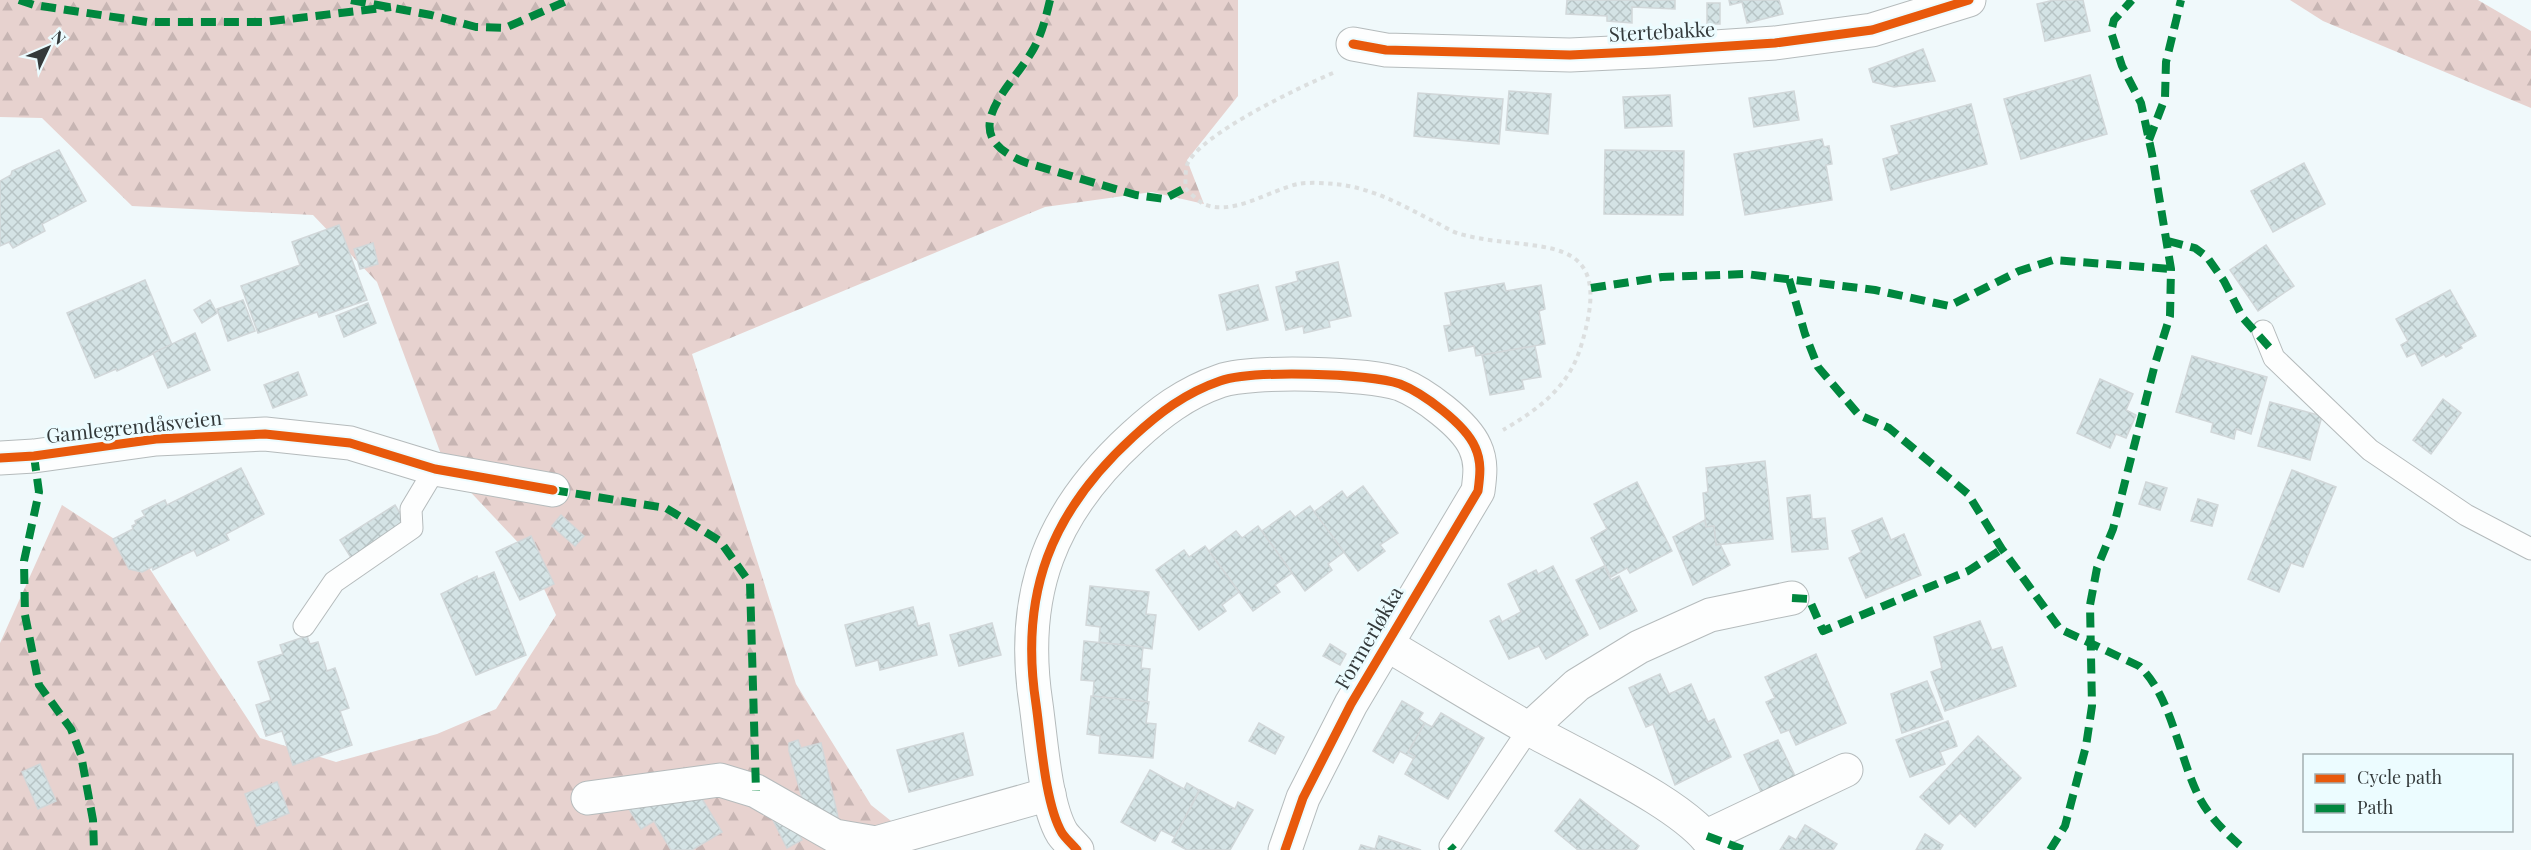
<svg xmlns="http://www.w3.org/2000/svg" width="2531" height="850" font-family="'Playfair Display',serif">
	<style>
		.forest { fill: url(#forest-firs) }
		.building { fill: url(#building-cross-hatch); stroke: #d1d7d9; stroke-width: 1.5 }
		.lines { fill: none; stroke-linecap: round; stroke-linejoin: round }
		.service-casing { stroke: #b5bbbc; stroke-width: 23 }
		.minor-casing { stroke: #b5bbbc; stroke-width: 35 }
		.path { stroke: #dcdfdf; stroke-width: 4; stroke-dasharray: 4.5 4.5; stroke-linecap: butt }
		.service { stroke: #fdfefe; stroke-width: 21 }
		.minor { stroke: #fdfefe; stroke-width: 33 }
		.quiet { stroke: #00873e; stroke-width: 8; stroke-dasharray: 15 8; stroke-linecap: butt }
		.cycleway-casing { stroke: #ecfcff; stroke-width: 13 }
		.cycleway { stroke: #e8590c; stroke-width: 9 }
		.labels { text-anchor: middle; stroke-width: 6; stroke-linejoin: round; paint-order: stroke }
		.street-label { font-size: 20px; fill: #343a3b; stroke: #ecfcff }
	</style>
	<defs>
		<pattern id="forest-firs" width="22" height="20" patternUnits="userSpaceOnUse" patternTransform="scale(1.5)"><rect width="22" height="20" fill="#e7d2cf"/><path d="M5 1l3.5 6h-7zM16 11l3.5 6h-7z" fill="#c7b5b3"/></pattern>
		<pattern id="building-cross-hatch" width="8" height="8" patternUnits="userSpaceOnUse" patternTransform="scale(1.5)"><rect width="8" height="8" fill="#d4e3e5"/><path d="M0 0l8 8M0 8l8-8" fill="none" stroke="#b7c4c5"/></pattern>
	</defs>
	<rect width="100%" height="100%" fill="#f0f9fb"/>
	<g class="forest">
		<polygon points="0,0 1238,0 1238,96 1187,160 1204,204 1152,192 1045,207 692,354 796,684 871,805 915,840 910,850 0,850 0,643 62,505 142,557 260,738 336,762 437,734 496,709 556,615 527,552 445,465 377,282 313,215 132,206 42,118 0,117"/>
		<polygon points="2290,0 2478,0 2531,31 2531,108 2323,21"/>
	</g>
	<g class="building">
		<polygon points="1567,0 1675,0 1675,9 1632,7 1632,23 1607,21 1607,16 1566,14"/>
		<polygon points="1729,0 1779,0 1783,14 1747,23 1742,2 1730,5"/>
		<polygon points="2054,0 2083,0 2090,31 2045,41 2037,4"/>
		<rect x="1707" y="3" width="13" height="21"/>
		<polygon points="1923,49 1935,81 1894,87 1873,82 1869,69"/>
		<polygon points="2090,75 2107,134 2021,159 2004,99"/>
		<polygon points="1509,91 1551,94 1548,134 1506,130"/>
		<polygon points="1794,91 1799,120 1754,127 1749,98"/>
		<polygon points="1418,93 1503,99 1499,144 1414,136"/>
		<polygon points="1670,95 1672,126 1625,128 1623,97"/>
		<polygon points="1971,104 1987,164 1891,190 1883,159 1899,154 1891,126"/>
		<polygon points="1822,139 1824,147 1829,146 1832,164 1826,165 1832,200 1745,215 1734,154"/>
		<polygon points="59,150 86,201 42,224 45,231 13,248 9,242 0,246 0,181 11,175 12,171"/>
		<polygon points="1605,150 1684,151 1683,215 1604,214"/>
		<polygon points="2304,163 2325,204 2273,232 2251,191"/>
		<polygon points="339,225 367,300 319,317 317,312 258,333 241,286 300,265 292,242"/>
		<polygon points="373,243 378,264 360,269 354,249"/>
		<polygon points="2266,245 2294,286 2258,311 2230,270"/>
		<polygon points="1338,262 1351,316 1329,321 1330,327 1304,333 1303,326 1286,330 1276,287 1298,281 1296,272"/>
		<polygon points="145,280 172,345 117,371 116,369 95,378 67,313"/>
		<polygon points="1504,283 1506,291 1541,285 1545,309 1539,311 1545,344 1476,356 1474,346 1449,351 1444,326 1451,325 1445,293"/>
		<polygon points="1258,285 1268,320 1227,330 1219,295"/>
		<polygon points="2450,290 2476,336 2460,345 2462,348 2446,357 2444,354 2422,366 2415,353 2407,357 2401,345 2408,341 2396,319"/>
		<polygon points="210,300 217,313 202,323 194,310"/>
		<polygon points="243,300 255,331 228,341 217,309"/>
		<polygon points="368,303 376,323 344,337 336,316"/>
		<polygon points="195,333 210,370 168,388 153,353"/>
		<polygon points="1535,346 1541,377 1522,380 1524,389 1490,395 1482,355"/>
		<polygon points="2192,356 2267,377 2251,434 2236,429 2234,439 2211,432 2213,423 2176,412"/>
		<polygon points="298,372 307,395 273,408 264,385"/>
		<polygon points="2100,379 2133,394 2126,410 2136,415 2126,438 2116,434 2110,448 2077,433"/>
		<polygon points="2443,399 2461,413 2431,454 2413,440"/>
		<polygon points="2270,402 2322,416 2310,460 2258,446"/>
		<polygon points="1765,461 1773,539 1716,545 1714,526 1706,527 1703,493 1708,492 1706,468"/>
		<polygon points="241,468 264,514 226,534 229,540 197,556 194,550 153,570 152,567 142,572 129,569 113,539 133,529 132,526 136,524 135,521 145,516 142,511 165,500 167,505"/>
		<polygon points="2292,470 2336,487 2303,567 2291,563 2279,592 2248,579"/>
		<polygon points="1637,482 1672,551 1630,573 1627,568 1611,577 1591,538 1607,529 1594,504"/>
		<polygon points="2146,482 2167,488 2160,510 2139,504"/>
		<polygon points="1363,486 1398,533 1380,545 1385,551 1358,571 1314,512 1342,491 1347,498"/>
		<polygon points="1810,495 1812,519 1825,518 1828,549 1792,552 1787,498"/>
		<polygon points="2198,499 2218,505 2212,526 2191,521"/>
		<polygon points="395,505 408,526 353,561 340,540"/>
		<polygon points="1310,506 1344,552 1328,564 1332,570 1305,591 1262,531 1290,511 1295,517"/>
		<polygon points="561,515 584,536 575,546 552,526"/>
		<polygon points="1882,518 1891,540 1904,534 1921,575 1866,598 1849,558 1861,552 1852,531"/>
		<polygon points="1705,520 1706,527 1714,526 1716,545 1720,544 1730,565 1693,585 1673,537"/>
		<polygon points="1258,526 1292,573 1275,585 1280,592 1253,611 1209,551 1236,531 1242,538"/>
		<polygon points="531,536 554,584 520,600 496,552"/>
		<polygon points="1205,546 1239,592 1222,605 1226,611 1199,630 1156,570 1184,550 1189,557"/>
		<polygon points="1553,566 1588,635 1546,659 1539,646 1509,659 1490,621 1499,616 1502,622 1521,612 1508,584 1536,570 1538,574"/>
		<polygon points="1604,566 1611,580 1619,576 1637,611 1600,629 1576,580"/>
		<polygon points="494,572 526,655 476,675 441,594 477,576 478,579"/>
		<polygon points="1090,586 1149,592 1146,614 1156,615 1152,649 1099,642 1100,627 1086,625"/>
		<polygon points="913,607 918,626 929,623 937,655 880,670 878,660 856,666 845,625"/>
		<polygon points="1980,621 1992,650 2002,647 2016,686 1945,711 1931,672 1942,668 1934,637"/>
		<polygon points="992,623 1001,655 959,666 950,635"/>
		<polygon points="307,636 310,644 318,642 327,671 335,668 349,708 340,711 352,745 293,765 282,731 266,736 256,705 271,700 258,662 283,654 280,645"/>
		<polygon points="1084,641 1143,647 1141,668 1150,669 1147,702 1093,696 1094,681 1081,680"/>
		<polygon points="1330,644 1346,654 1340,665 1323,656"/>
		<polygon points="1816,654 1846,723 1796,745 1789,730 1781,733 1766,702 1775,698 1765,677"/>
		<polygon points="1660,674 1669,694 1691,684 1708,722 1714,719 1731,757 1675,785 1653,724 1646,727 1629,688"/>
		<polygon points="1927,681 1943,719 1902,733 1891,694"/>
		<polygon points="1091,696 1149,702 1146,723 1156,724 1153,758 1099,753 1100,736 1087,734"/>
		<polygon points="1402,701 1423,713 1419,719 1425,723 1408,752 1415,756 1414,759 1400,751 1393,763 1373,751"/>
		<polygon points="1441,713 1484,738 1448,799 1405,774 1415,756 1408,752 1425,723 1432,727"/>
		<polygon points="1948,721 1957,746 1940,752 1945,764 1910,777 1896,740"/>
		<polygon points="1259,723 1284,737 1275,754 1249,741"/>
		<polygon points="963,733 973,775 909,792 897,750"/>
		<polygon points="1978,736 2021,778 1975,827 1960,813 1949,824 1920,797"/>
		<polygon points="798,740 801,748 821,743 838,817 827,821 803,802 789,751 789,743"/>
		<polygon points="1778,740 1796,778 1762,794 1744,755"/>
		<polygon points="40,764 56,801 38,809 22,772"/>
		<polygon points="1150,770 1184,789 1187,783 1199,790 1175,837 1161,830 1155,841 1121,822"/>
		<polygon points="277,782 289,813 257,826 245,794"/>
		<polygon points="696,789 722,832 692,850 671,850 654,821 641,829 629,809 651,796"/>
		<polygon points="1200,790 1235,809 1238,802 1253,810 1230,850 1187,850 1172,842"/>
		<polygon points="1580,799 1639,846 1636,850 1578,850 1555,831"/>
		<polygon points="788,812 802,840 787,848 773,820"/>
		<polygon points="1805,825 1837,844 1833,850 1780,850 1789,836 1796,840"/>
		<polygon points="1925,834 1943,845 1940,850 1916,850"/>
		<polygon points="1379,836 1421,850 1359,850 1361,845 1375,849"/>
	</g>
	<g class="lines">
		<g class="service-casing">
			<g id="service">
				<polyline points="2263,331 2274,358 2370,450 2466,515 2531,549"/>
				<polyline points="304,626 334,582 412,528 411,509 435,469"/>
				<polyline points="1450,846 1529,729"/>
			</g>
		</g>
		<g class="minor-casing">
			<g id="minor">
				<polyline points="1353,44 1386,50 1570,55 1654,51 1775,43 1872,30 1969,0"/>
				<polyline points="0,458 34,456 156,439 265,434 350,443 435,469 553,490"/>
				<path d="M1386 644C1435 673 1483 703 1533 731 1579 757 1692 807 1715 850"/>
				<polyline points="1529,729 1577,685 1639,647 1710,615 1792,598"/>
				<polyline points="588,798 720,780 756,791 835,836 876,843 1049,794"/>
				<polyline points="1707,836 1846,770"/>
				<path d="M1077 850C1072 844 1066 839 1062 833 1045 804 1041 739 1036 704 1019 593 1051 512 1133 437 1159 413 1185 393 1220 381 1252 370 1367 373 1400 384 1423 393 1465 424 1475 447 1482 462 1480 476 1478 491L1351 704 1303 798 1285 850"/>
			</g>
		</g>
		<path class="path" d="M1333 73C1302 86 1198 135 1187 165 1185 171 1186 181 1185 188 1190 193 1196 199 1202 203 1230 218 1270 190 1298 184 1309 182 1323 183 1334 184 1370 187 1400 204 1431 220 1440 224 1450 231 1460 234 1535 255 1619 224 1581 346 1569 387 1539 409 1503 430"/>
		<use href="#service" class="service"/>
		<use href="#minor" class="minor"/>
		<g class="quiet">
			<polyline points="19,0 34,5 147,22 264,22 391,7"/>
			<polyline points="351,0 431,15 476,27 505,28 569,0"/>
			<path d="M1050 0C1046 17 1042 33 1034 48 1012 88 950 134 1027 163L1136 195 1164 199 1185 188"/>
			<polyline points="2149,140 2165,98 2166,62 2181,0"/>
			<polyline points="2168,241 2195,248 2207,257 2224,281 2243,318 2270,348"/>
			<path d="M1789 279 1805 334 1818 367 1859 415 1889 428 1968 494 2002 549 2060 629 2139 666C2172 696 2179 759 2200 799 2211 819 2228 835 2245 850"/>
			<polyline points="1591,288 1662,277 1746,274 1875,290 1949,306 2019,271 2053,260 2171,269"/>
			<polyline points="34,456 39,492 24,561 25,615 39,685 71,729 81,755 93,820 94,850"/>
			<polyline points="553,490 666,508 720,541 750,583 756,791"/>
			<polyline points="1792,598 1809,599 1823,631 1968,571 2002,549"/>
			<polyline points="1707,836 1745,850"/>
			<polyline points="1450,846 1454,850"/>
			<polyline points="2050,850 2065,826 2086,746 2092,706 2090,605 2097,568 2113,529 2155,364 2170,316 2171,269 2152,154 2141,103 2122,66 2111,32 2114,20 2132,0"/>
		</g>
		<g class="cycleway-casing">
			<g id="cycleway">
				<polyline points="1353,44 1386,50 1570,55 1654,51 1775,43 1872,30 1969,0"/>
				<polyline points="0,458 34,456 156,439 265,434 350,443 435,469 553,490"/>
				<path d="M1077 850C1072 844 1066 839 1062 833 1045 804 1041 739 1036 704 1019 593 1051 512 1133 437 1159 413 1185 393 1220 381 1252 370 1367 373 1400 384 1423 393 1465 424 1475 447 1482 462 1480 476 1478 491L1351 704 1303 798 1285 850"/>
			</g>
		</g>
		<use href="#cycleway" class="cycleway"/>
	</g>
	<g class="labels">
		<g class="street-label">
			<text transform="translate(1662 32) rotate(-3)" y="7">Stertebakke</text>
			<text transform="translate(134 427) rotate(-6)" y="7">Gamlegrendåsveien</text>
			<text transform="translate(1369 638) rotate(-60)" y="7">Formerløkka</text>
		</g>
	</g>
	<rect x="2303" y="754" width="210" height="78" fill="#ecfcff" stroke="#a2aeb1" stroke-width="1.5"/>
	<rect x="2315" y="774" width="30" height="9" fill="#e8590c" stroke="#a2aeb1" stroke-width="1.5"/>
	<text x="2357" y="784" font-size="18" fill="#343a3b">Cycle path</text>
	<rect x="2315" y="804" width="30" height="9" fill="#00873e" stroke="#a2aeb1" stroke-width="1.5"/>
	<text x="2357" y="814" font-size="18" fill="#343a3b">Path</text>
	<g transform="translate(48 48) rotate(46)" stroke="#ecfcff" stroke-width="4.5" paint-order="stroke">
	<path d="M0-4.5L10 22L0 15L-10 22Z" fill="#343a3b"/>
	<text y="-9" font-size="16" font-weight="bold" text-anchor="middle" fill="#343a3b">N</text>
	</g>
</svg>
